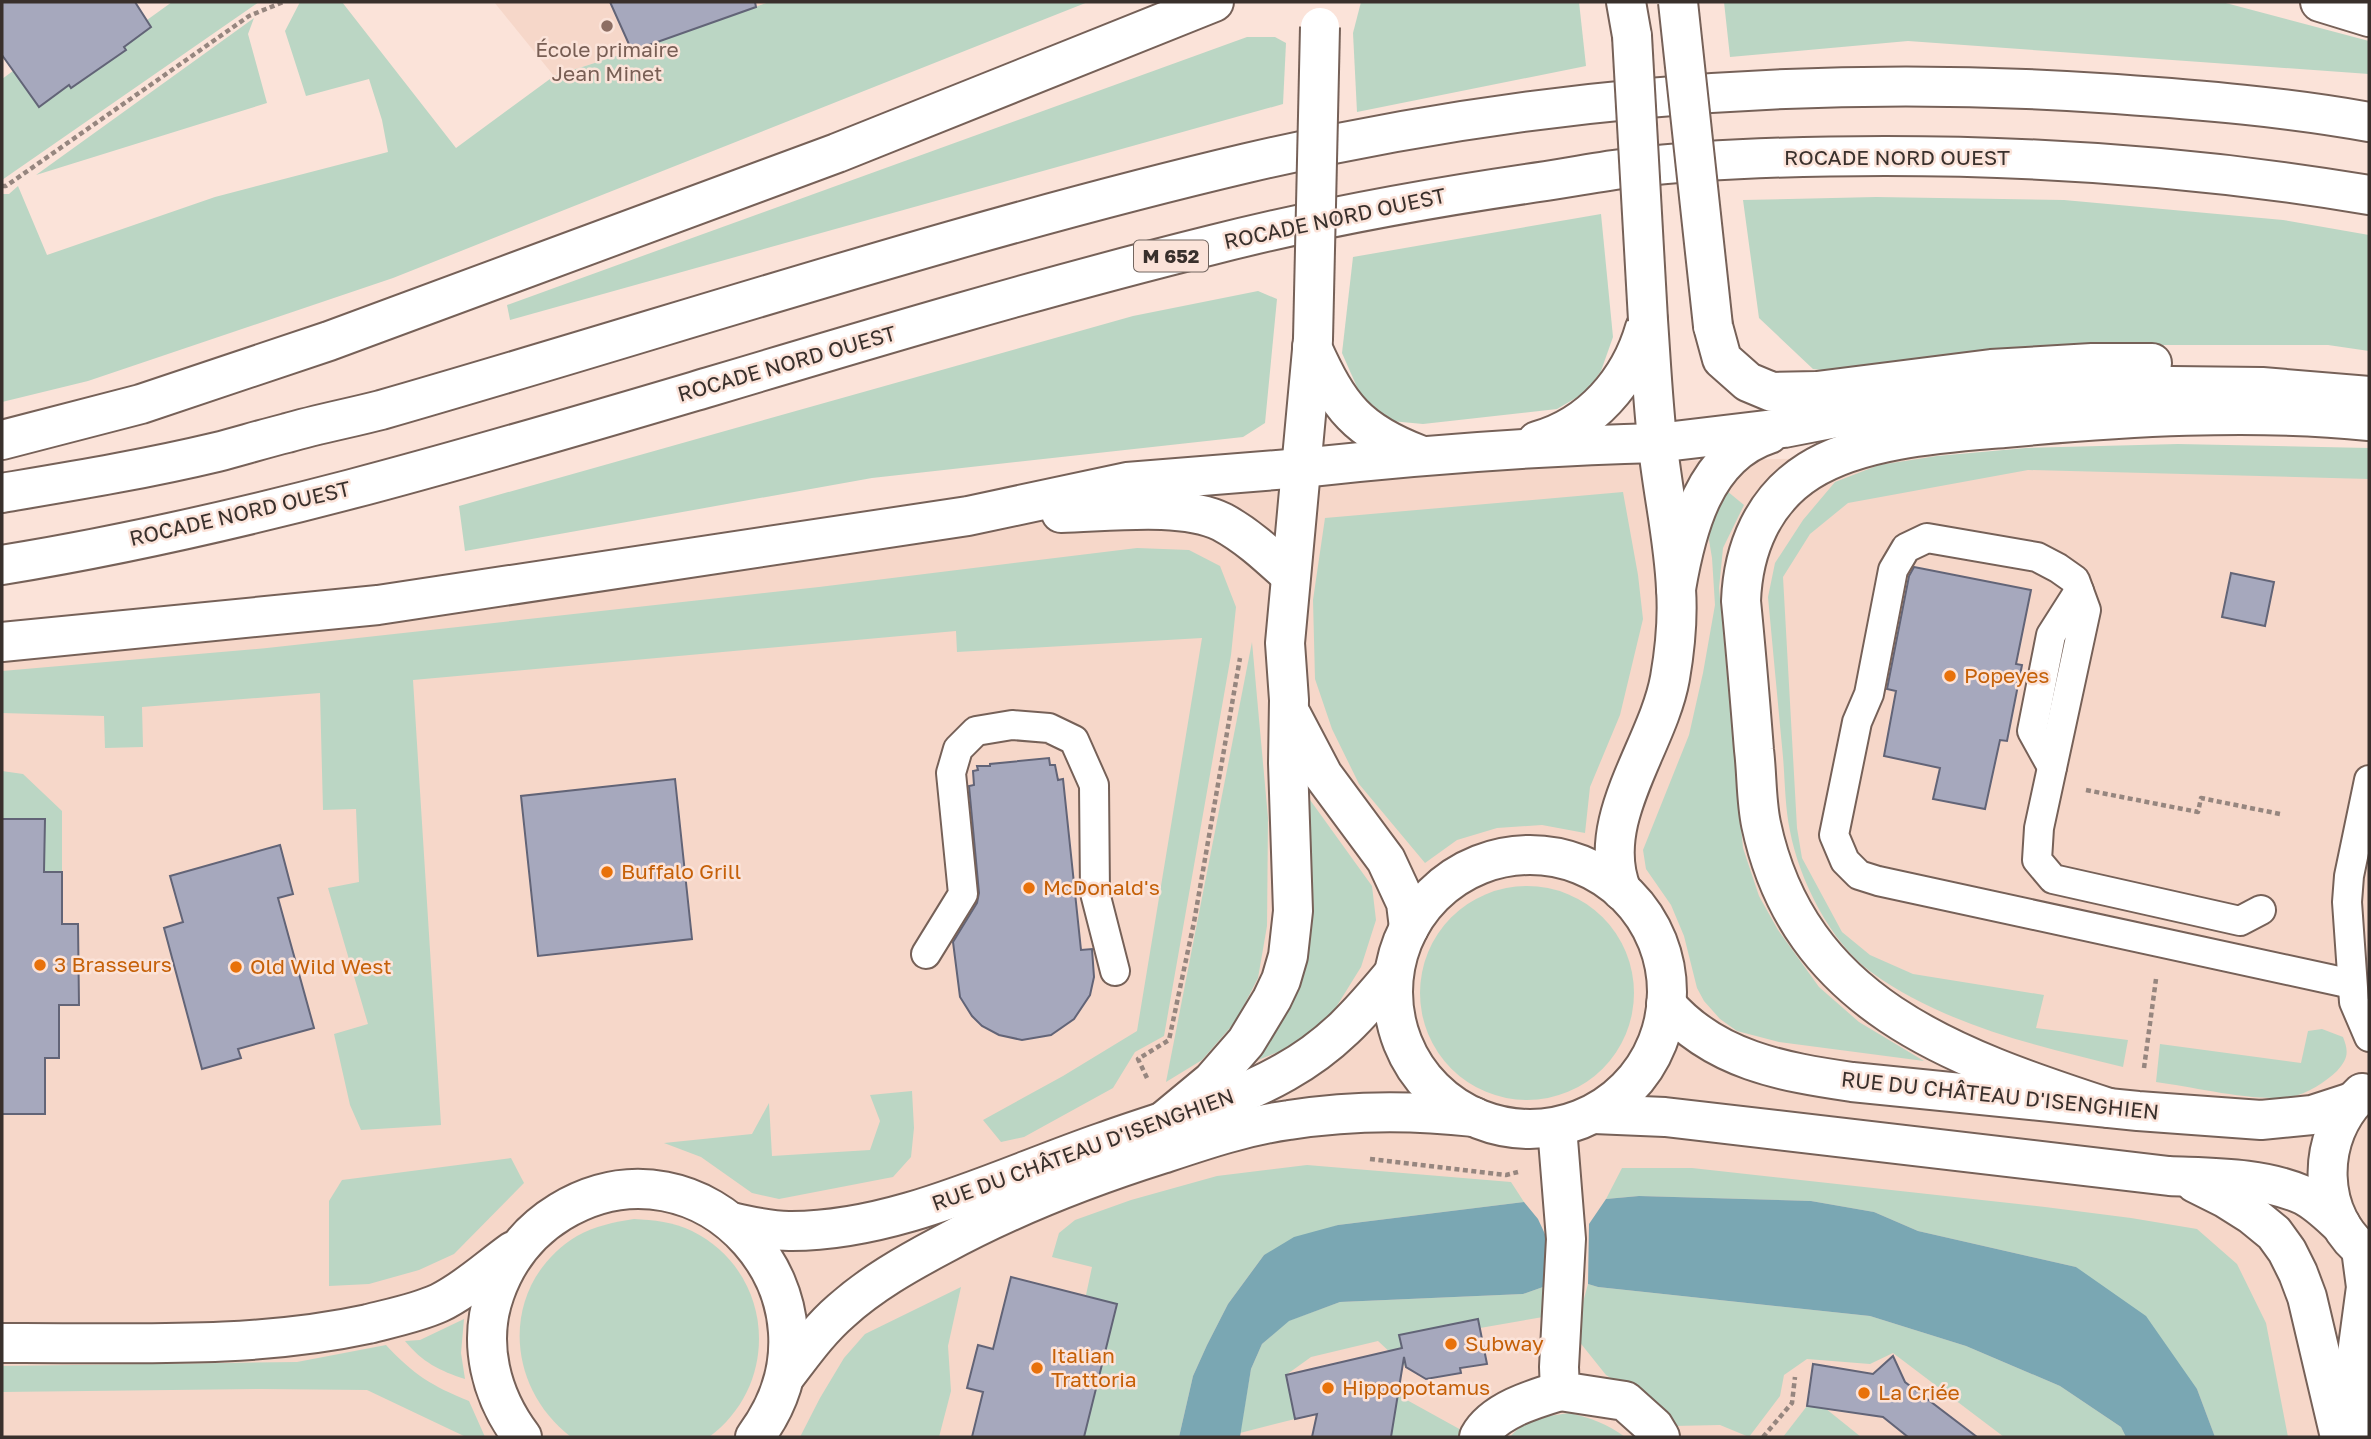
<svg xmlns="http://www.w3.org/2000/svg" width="2371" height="1439" font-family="'Golos Text',sans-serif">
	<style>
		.built { fill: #f6d7c9 }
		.green { fill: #bbd6c4 }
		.water { fill: #7aa7b3 }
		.building { fill: #a6a8bd; stroke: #626477; stroke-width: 2 }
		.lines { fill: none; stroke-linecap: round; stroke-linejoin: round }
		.service-casing { stroke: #766158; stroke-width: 32 }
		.pedestrian-casing { stroke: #766158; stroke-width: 42 }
		.minor-casing { stroke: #766158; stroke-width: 42 }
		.tertiary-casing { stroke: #766158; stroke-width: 42 }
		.trunk-casing { stroke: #766158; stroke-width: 42 }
		.path { stroke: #96867f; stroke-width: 4.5; stroke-dasharray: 5 3.5; stroke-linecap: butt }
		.service { stroke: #fff; stroke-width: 28 }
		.pedestrian { stroke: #fff; stroke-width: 38 }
		.minor { stroke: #fff; stroke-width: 38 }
		.tertiary { stroke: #fff; stroke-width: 38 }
		.trunk { stroke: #fff; stroke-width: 38 }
		.tertiary-bridge-casing { stroke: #766158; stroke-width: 42; stroke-linecap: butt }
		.trunk-bridge-casing { stroke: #766158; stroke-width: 42; stroke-linecap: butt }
		.tertiary-bridge { stroke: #fff; stroke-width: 38 }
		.trunk-bridge { stroke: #fff; stroke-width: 38 }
		.education-dot { fill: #8d6e63; stroke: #fbe3d9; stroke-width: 2.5 }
		.food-dot { fill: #e8710a; stroke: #fbe3d9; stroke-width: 2.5 }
		.labels { text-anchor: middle; stroke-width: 5; stroke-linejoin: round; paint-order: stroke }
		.shield { fill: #fbe3d9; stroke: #736660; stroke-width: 2 }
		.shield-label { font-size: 19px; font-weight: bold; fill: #39302c }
		.education-label { font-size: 21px; fill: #785e54; stroke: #fbe3d9 }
		.street-label { font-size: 21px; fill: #39302c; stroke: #fbe3d9 }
		.food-label { font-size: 21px; fill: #c56008; stroke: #fbe3d9; text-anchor: start }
	</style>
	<rect width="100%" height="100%" fill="#fbe3d9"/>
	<g class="built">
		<polygon points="494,2 769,2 632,51 554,76"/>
		<polygon points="2369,448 2369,1437 2,1437 2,657 1301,468"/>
	</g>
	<g class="green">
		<polygon points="172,2 259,2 2,180 2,79 13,71 40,107 69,85 72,88 125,50 124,47 151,27 147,20"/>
		<polygon points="300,2 342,2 456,148 554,76 632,51 769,2 1088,2 393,278 88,381 2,402 2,194 9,194 18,186 47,255 215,197 388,152 382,120 369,79 306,96 285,31"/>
		<polygon points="1361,2 1579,2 1586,66 1357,112 1353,33"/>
		<polygon points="1724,2 2222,2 2369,41 2369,74 1908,41 1730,57"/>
		<polygon points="254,18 248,34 267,103 36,175"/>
		<polygon points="1247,37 1275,37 1286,43 1283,104 510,320 507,305"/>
		<polygon points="1876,197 2064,200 2283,220 2369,235 2369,351 2328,345 2074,345 1850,373 1813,369 1759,318 1743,200"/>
		<polygon points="1601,214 1613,337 1601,371 1586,392 1557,409 1423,424 1391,421 1360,394 1342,353 1353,257"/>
		<polygon points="1258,291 1277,299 1265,423 1243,437 872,478 465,551 459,506 1133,316"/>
		<path d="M2178 444 2369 448V479L2028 470 1848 503 1810 534 1783 577 1797 828 1802 858 1842 932 1870 955 1913 974 2044 995 2036 1028 2128 1040 2123 1067C2037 1046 1944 1025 1871 972 1830 942 1799 879 1790 831 1785 807 1785 781 1783 757 1778 704 1773 651 1768 597L1775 563 1803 520 1835 482 1879 465 1937 456 2026 448Z"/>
		<polygon points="1727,491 1744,505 1723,548 1719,588 1743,848 1759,896 1778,930 1819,987 1859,1022 1924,1061 1779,1042 1737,1031 1720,1019 1704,1001 1697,988 1684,936 1671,905 1646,869 1643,850 1689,735 1703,673 1715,605 1712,558 1709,540 1712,514"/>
		<polygon points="1623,492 1638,575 1643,619 1620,715 1590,787 1585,833 1542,825 1497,828 1457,840 1425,863 1359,784 1332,729 1315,679 1313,600 1325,518"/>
		<polygon points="1137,548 1189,550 1220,566 1236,607 1231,655 1164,1036 1135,1052 1113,1088 1024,1137 1001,1142 983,1120 1063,1076 1137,1031 1202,638 957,652 956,631 413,680 441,1125 361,1130 350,1105 334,1034 368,1024 328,888 359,882 356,809 323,810 320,693 142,707 143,747 105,748 104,716 2,713 2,671 267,648 819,587"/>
		<polygon points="1252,642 1268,818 1267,926 1258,978 1236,1021 1202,1060 1166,1082"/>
		<polygon points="2,771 23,774 62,811 62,872 44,872 44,819 2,819"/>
		<polygon points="1300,786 1372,886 1376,920 1361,967 1330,1017 1303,1042 1258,1060 1276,1032 1301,983 1310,929"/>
		<circle cx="1527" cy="993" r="107"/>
		<path d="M2322 1029 2343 1037C2349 1052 2348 1059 2337 1071 2325 1082 2308 1094 2290 1097 2254 1102 2194 1087 2156 1082L2160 1044 2301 1063 2308 1031Z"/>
		<polygon points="912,1091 914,1128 911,1157 893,1177 779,1199 752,1193 701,1157 664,1143 752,1134 769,1103 772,1156 870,1150 880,1121 870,1095"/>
		<polygon points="511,1158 524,1183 454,1254 419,1270 369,1284 329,1286 329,1201 342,1180"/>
		<polygon points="1307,1165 1511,1182 1524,1202 1338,1225 1264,1255 1228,1304 1207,1345 1193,1376 1179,1437 1084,1437 1117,1305 1086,1295 1092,1267 1052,1257 1059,1233 1075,1220 1131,1200 1217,1176"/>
		<polygon points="1622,1168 1692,1168 2045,1207 2131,1218 2197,1229 2237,1264 2266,1323 2288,1437 2215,1437 2197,1389 2076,1267 1918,1231 1874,1212 1811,1201 1639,1196 1606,1199"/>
		<path d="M634 1219C653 1220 674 1222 692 1231 774 1272 782 1383 709 1437H571C503 1385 500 1283 577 1236 595 1226 614 1222 634 1219Z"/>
		<polygon points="1588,1284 1598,1287 1870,1316 1966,1346 2060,1386 2121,1427 2126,1437 2004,1437 1893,1353 1870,1364 1807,1359 1784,1375 1780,1396 1749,1437 1720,1425 1673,1426 1669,1416 1606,1375 1574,1335"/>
		<polygon points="961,1287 948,1346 951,1391 939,1437 800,1437 820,1398 844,1358 865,1334"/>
		<polygon points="1543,1287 1543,1317 1480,1328 1478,1319 1399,1335 1406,1367 1378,1341 1311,1357 1286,1375 1295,1419 1240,1433 1251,1369 1262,1344 1288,1321 1340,1302 1523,1294"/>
		<path d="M464 1319 461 1353 465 1379C440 1371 422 1362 405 1341L420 1340Z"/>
		<path d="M386 1345C414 1375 432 1386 469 1401L485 1437H466L367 1390 262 1389 2 1392V1366L297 1362Z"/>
		<polygon points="1396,1394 1463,1431 1457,1437 1391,1437 1395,1416 1371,1401"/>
		<polygon points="1807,1406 1825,1408 1861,1437 1783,1437"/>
		<path d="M1570 1413C1590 1418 1608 1424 1625 1437H1510C1525 1418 1548 1416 1570 1413Z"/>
	</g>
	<g class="water">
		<polygon points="1639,1196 1811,1201 1874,1212 1918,1231 2076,1267 2146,1316 2197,1389 2215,1437 2126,1437 2121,1427 2060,1386 1966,1346 1870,1316 1598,1287 1588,1284 1589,1224 1606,1199"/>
		<polygon points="1524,1202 1538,1219 1550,1245 1543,1287 1523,1294 1340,1302 1289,1321 1262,1344 1251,1369 1240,1437 1179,1437 1193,1376 1207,1345 1228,1304 1264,1255 1294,1237 1338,1225"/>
	</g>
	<g class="building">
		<polygon points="2,2 135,2 151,27 124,47 126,50 71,88 69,85 39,107 2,55"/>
		<polygon points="610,2 755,2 756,7 632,51"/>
		<polygon points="1914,567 2031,590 2016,664 2022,665 2007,741 2000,740 1985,809 1933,799 1940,768 1884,756 1896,691 1887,689 1909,576"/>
		<polygon points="2231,573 2274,582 2265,626 2222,617"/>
		<polygon points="1049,758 1050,765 1055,765 1058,780 1063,779 1081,950 1092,949 1094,977 1090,995 1074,1019 1051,1035 1022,1040 999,1035 982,1026 972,1016 960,997 953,942 977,903 979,893 969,786 974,785 973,771 978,770 977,766 990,766 990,764"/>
		<polygon points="675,779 692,939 538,956 521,796"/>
		<polygon points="2,819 45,819 44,872 62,872 62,924 78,924 79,1005 59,1005 59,1058 45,1058 45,1114 2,1114"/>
		<polygon points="280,845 293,894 278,898 314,1028 238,1049 241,1058 202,1069 164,928 183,922 170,876"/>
		<polygon points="1011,1277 1117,1304 1084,1437 972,1437 983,1392 967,1388 978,1345 993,1349"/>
		<polygon points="1478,1319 1487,1364 1460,1368 1461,1373 1426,1379 1406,1367 1404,1357 1391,1437 1312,1437 1317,1414 1295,1419 1286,1375 1402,1348 1399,1335"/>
		<polygon points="1893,1356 1905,1382 1977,1437 1908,1437 1883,1417 1807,1406 1813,1364 1873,1374"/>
	</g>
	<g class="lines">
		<g class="service-casing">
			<g id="service">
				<polyline points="2052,767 2032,731 2051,635 2079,591"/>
				<polyline points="2369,780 2349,876 2347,902 2354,1002 2369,1037"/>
				<polyline points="2261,910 2240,921 2053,879 2037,860 2039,828 2086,610 2075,580 2058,568 2037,557 1927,538 1906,548 1893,570 1869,694 1857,722 1834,835 1845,861 1859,875 1878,881 2352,984"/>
				<polyline points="926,954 963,894 951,773 958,749 976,731 1012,725 1049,728 1074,740 1094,785 1095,893 1115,971"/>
			</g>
		</g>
		<g class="pedestrian-casing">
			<g id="pedestrian">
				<polyline points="1557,1127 1566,1239 1559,1367 1560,1391 1625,1401 1654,1427 1660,1437"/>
				<path d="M1479 1437C1493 1411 1533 1399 1560 1391"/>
			</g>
		</g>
		<g class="minor-casing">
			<g id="minor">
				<path d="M1666 1004C1714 1060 1783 1072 1852 1082L2138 1111 2261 1120 2312 1115 2352 1102"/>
				<path d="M2362 1093C2315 1135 2315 1219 2369 1255"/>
				<path d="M1594 1114 1665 1117 2169 1176C2213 1178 2262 1177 2303 1195 2317 1202 2329 1214 2341 1225"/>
				<polyline points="2195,1183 2225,1198 2252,1215 2274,1233 2287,1251 2298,1273 2307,1297 2340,1437"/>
				<path d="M731 1222C750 1226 769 1231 789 1231 895 1232 1004 1176 1103 1142 1163 1120 1229 1104 1285 1072 1332 1046 1360 1014 1394 973"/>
				<path d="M2 1343C123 1342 248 1350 368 1324 391 1318 417 1313 439 1303 466 1290 489 1268 513 1251"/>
				<path d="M786 1375C803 1353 819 1330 841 1311 871 1284 906 1264 942 1245 1012 1207 1086 1178 1162 1154 1204 1140 1245 1126 1289 1120 1351 1110 1412 1110 1474 1117"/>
				<polyline points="2354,1435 2357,1354 2366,1287 2361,1249"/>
				<path d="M522 1437C491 1396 477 1343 495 1293 507 1259 529 1231 560 1212 702 1126 858 1299 755 1437"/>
			</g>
		</g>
		<g class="tertiary-casing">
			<g id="tertiary">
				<polyline points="1626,2 1632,36"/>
				<path d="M1312 347C1339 407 1357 431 1420 455"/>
				<path d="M1537 441C1591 426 1630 381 1645 328"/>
				<path d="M1301 468C1420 455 1538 446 1657 443"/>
				<polyline points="1292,716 1323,775 1386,860 1406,903 1409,928"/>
				<circle cx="1530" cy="992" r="137"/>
				<path d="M1622 891C1593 821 1658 746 1670 678 1675 649 1678 618 1676 589 1674 541 1663 494 1658 447 1653 405 1651 362 1648 320"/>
				<path d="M2109 1108C1953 1057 1799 1004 1761 824 1756 800 1757 774 1754 750 1750 700 1746 651 1741 601 1743 549 1763 500 1809 471 1861 438 1944 433 2004 428 2123 417 2250 409 2369 421"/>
				<polyline points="1165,1120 1212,1081 1246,1042 1272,999 1281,980 1288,956 1293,911 1288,763 1289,700 1285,643 1313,339"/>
			</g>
		</g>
		<g class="trunk-casing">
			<g id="trunk">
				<polyline points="2320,2 2369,17"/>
				<polyline points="1713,326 1722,359 1748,382 1772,392 1817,391 1991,369 2092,363 2152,363"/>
				<polyline points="2,440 141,404 329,341 837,153 1214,2"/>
				<polyline points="1657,443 1784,428 1856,414 2109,389 2172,386 2262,387 2369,396"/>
				<path d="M2 493C73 481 146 469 217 452 240 446 263 439 287 433 318 424 350 418 381 410 670 327 955 232 1247 163 1532 96 1823 73 2116 94 2200 100 2286 107 2369 122"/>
				<path d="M1061 513C1107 512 1182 502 1222 522 1248 536 1269 556 1290 575"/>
				<path d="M2 565C242 526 476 456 709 387 876 337 1043 287 1212 245 1322 217 1434 197 1546 181 1574 177 1602 171 1630 168 1714 158 1800 156 1885 156 2048 156 2209 168 2369 195"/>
				<path d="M1676 589C1686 530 1704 455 1769 434"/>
				<polyline points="2,642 378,605 968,516 1127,482 1301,468"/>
			</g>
		</g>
		<g class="path">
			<polyline points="2,186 6,186 249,16 283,2"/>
			<polyline points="2086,790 2198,812 2201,798 2280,814"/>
			<polyline points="2144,1068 2156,979"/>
			<polyline points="1147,1078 1138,1059 1169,1040 1194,922 1240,658"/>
			<polyline points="1370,1159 1506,1175 1518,1172"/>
			<polyline points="1763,1437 1792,1403 1795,1377"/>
		</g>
		<use href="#service" class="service"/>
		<use href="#pedestrian" class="pedestrian"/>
		<use href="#minor" class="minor"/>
		<use href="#tertiary" class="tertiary"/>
		<use href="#trunk" class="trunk"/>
		<g class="tertiary-bridge-casing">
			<g id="tertiary-bridge">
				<polyline points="1632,36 1648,320"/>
				<polyline points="1313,339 1320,27"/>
			</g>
		</g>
		<g class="trunk-bridge-casing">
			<polyline id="trunk-bridge" points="1678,2 1713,326"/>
		</g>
		<use href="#tertiary-bridge" class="tertiary-bridge"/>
		<use href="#trunk-bridge" class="trunk-bridge"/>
	</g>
	<circle class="education-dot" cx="607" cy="26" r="7"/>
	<g class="food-dot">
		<circle cx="1950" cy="676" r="7"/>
		<circle cx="607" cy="872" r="7"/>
		<circle cx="1029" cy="888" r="7"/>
		<circle cx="40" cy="965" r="7"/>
		<circle cx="236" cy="967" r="7"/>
		<circle cx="1451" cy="1344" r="7"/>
		<circle cx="1037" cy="1368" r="7"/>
		<circle cx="1328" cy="1388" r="7"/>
		<circle cx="1864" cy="1393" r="7"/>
	</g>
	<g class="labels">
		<rect class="shield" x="1134" y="240.5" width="74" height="31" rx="5"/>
		<g class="shield-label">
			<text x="1171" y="263">M 652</text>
		</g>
		<g class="education-label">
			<text x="607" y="57">École primaire<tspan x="607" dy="24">Jean Minet</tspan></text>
		</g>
		<g class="street-label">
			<text x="1897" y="165">ROCADE NORD OUEST</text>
			<text transform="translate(1335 219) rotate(-12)" y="7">ROCADE NORD OUEST</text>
			<text transform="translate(787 364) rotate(-16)" y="7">ROCADE NORD OUEST</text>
			<text transform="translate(240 514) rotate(-13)" y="7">ROCADE NORD OUEST</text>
			<text transform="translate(2000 1096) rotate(6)" y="7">RUE DU CHÂTEAU D'ISENGHIEN</text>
			<text transform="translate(1083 1150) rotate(-20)" y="7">RUE DU CHÂTEAU D'ISENGHIEN</text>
		</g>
		<g class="food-label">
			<text x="1964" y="683">Popeyes</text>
			<text x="621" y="879">Buffalo Grill</text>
			<text x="1043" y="895">McDonald's</text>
			<text x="54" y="972">3 Brasseurs</text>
			<text x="250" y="974">Old Wild West</text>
			<text x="1465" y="1351">Subway</text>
			<text x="1051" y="1363">Italian<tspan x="1051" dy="24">Trattoria</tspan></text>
			<text x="1342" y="1395">Hippopotamus</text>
			<text x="1878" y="1400">La Criée</text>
		</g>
	</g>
	<rect width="2371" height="1439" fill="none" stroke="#39302c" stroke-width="7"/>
</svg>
